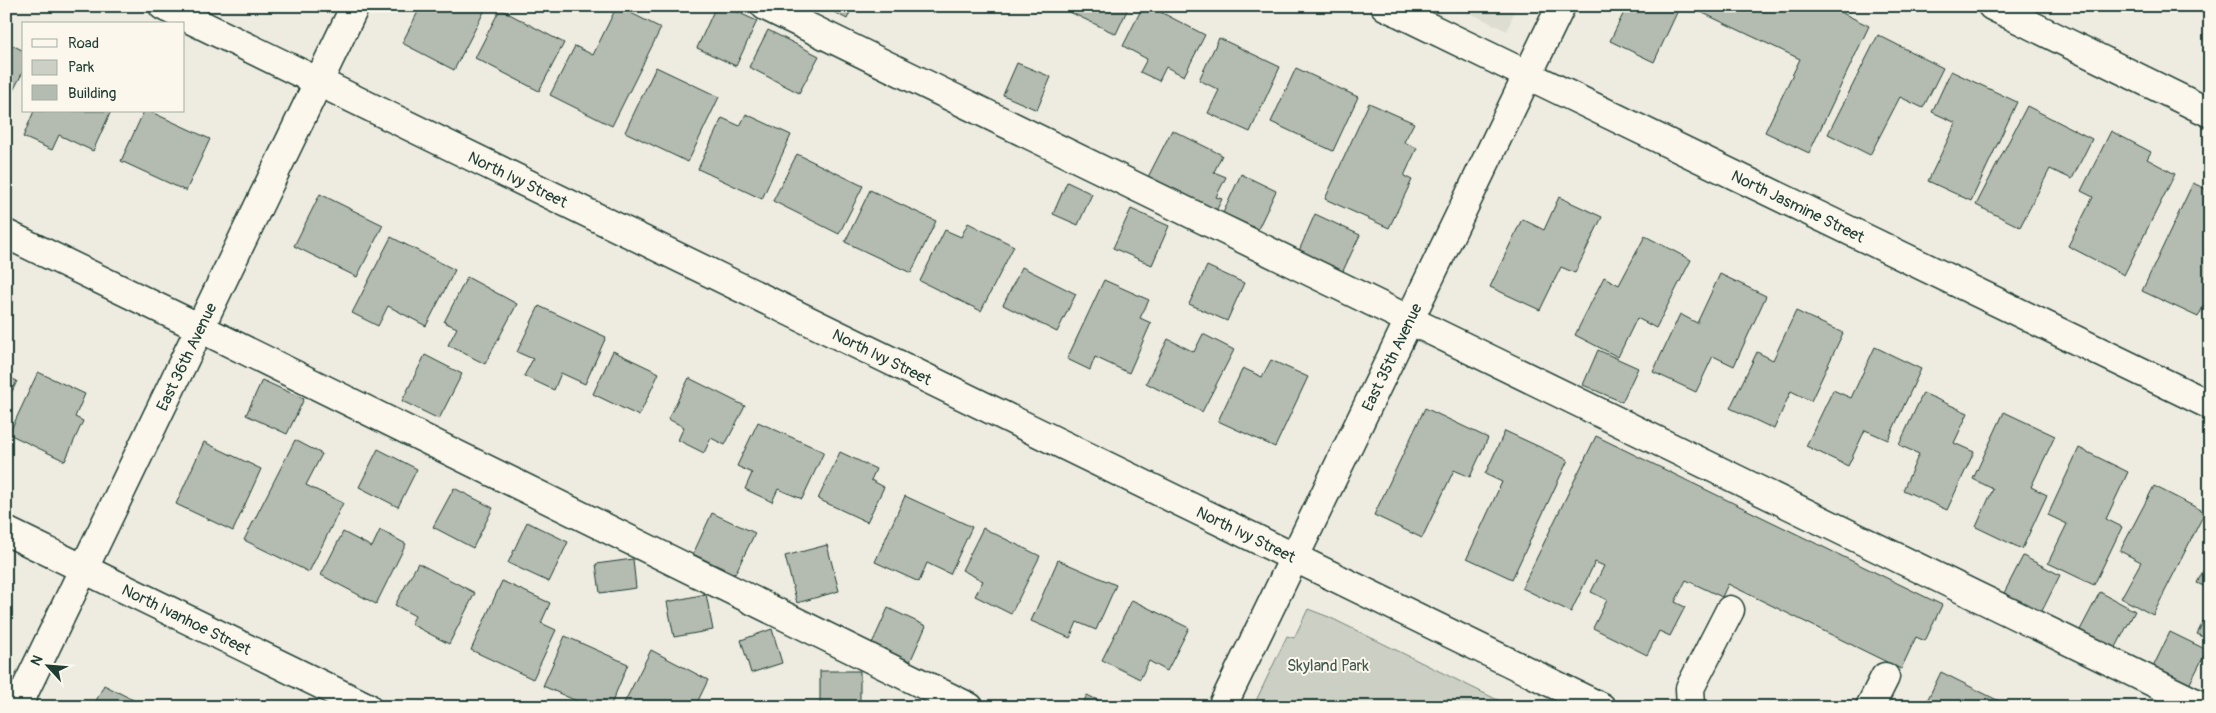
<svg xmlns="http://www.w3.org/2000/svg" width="2216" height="713" font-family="Pangolin,sans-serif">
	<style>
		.built { fill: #ddddd2 }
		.green { fill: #cbcfc4; stroke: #75867c }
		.building { fill: #b4bbb0; stroke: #1f3d34 }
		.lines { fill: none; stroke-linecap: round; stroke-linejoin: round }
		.minor-casing { stroke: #1f3d34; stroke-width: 31 }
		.minor { stroke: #fbf7ec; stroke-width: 28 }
		.labels { text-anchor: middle; stroke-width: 4; stroke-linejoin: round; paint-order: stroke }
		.street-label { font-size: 16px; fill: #1f3d34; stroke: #fbf7ec }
		.park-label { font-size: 16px; fill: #415a51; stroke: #fbf7ec }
	</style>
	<rect width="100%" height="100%" fill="#eeece1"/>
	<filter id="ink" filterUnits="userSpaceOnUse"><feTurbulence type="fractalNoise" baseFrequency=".02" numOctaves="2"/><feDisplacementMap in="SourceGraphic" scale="10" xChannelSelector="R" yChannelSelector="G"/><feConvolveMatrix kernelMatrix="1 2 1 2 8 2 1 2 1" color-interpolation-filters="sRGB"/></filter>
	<g filter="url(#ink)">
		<polygon class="built" points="1456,6 1516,6 1507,31"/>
		<polygon class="green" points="1308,609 1329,617 1512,707 1253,707 1287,636 1294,638"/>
		<g class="building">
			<polygon points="421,6 487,6 454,70 402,43"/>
			<polygon points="617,6 661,28 612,126 550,95 575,46 593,55"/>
			<polygon points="716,6 724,6 757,21 736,66 697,48"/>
			<polygon points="822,6 853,6 847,19"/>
			<polygon points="1057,6 1129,6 1116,34"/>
			<polygon points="1143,6 1149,6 1205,35 1184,76 1166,67 1159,81 1140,72 1147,59 1123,46"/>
			<polygon points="1627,6 1680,6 1654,62 1610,41"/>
			<polygon points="1688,6 1828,6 1869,26 1809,153 1765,132 1800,59"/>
			<polygon points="2188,6 2210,6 2210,17"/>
			<polygon points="500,9 564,43 539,91 475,58"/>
			<polygon points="768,30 819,56 799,93 749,67"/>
			<polygon points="1878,35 1943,68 1923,108 1900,97 1870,155 1828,134"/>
			<polygon points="1219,38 1280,67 1250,132 1208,113 1219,90 1199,80"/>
			<polygon points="6,42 24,51 24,70 6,104"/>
			<polygon points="1017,63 1051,77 1037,110 1003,95"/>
			<polygon points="656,67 719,97 688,162 625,132"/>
			<polygon points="1296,68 1358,97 1333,151 1271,122"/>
			<polygon points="1951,71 2017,102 1971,201 1928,181 1956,123 1932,112"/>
			<polygon points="1369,103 1414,123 1404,142 1417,148 1404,176 1412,180 1389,228 1325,199"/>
			<polygon points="2027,106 2092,139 2072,179 2050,169 2020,227 1976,205"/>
			<polygon points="34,111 111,111 93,151 59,135 52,150 23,137"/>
			<polygon points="144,111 149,111 210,139 186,191 121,161"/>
			<polygon points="746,114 791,135 762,199 698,169 722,118 740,126"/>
			<polygon points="1172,130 1222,155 1214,172 1226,177 1216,197 1222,199 1216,211 1148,177"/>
			<polygon points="2111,131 2151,152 2147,159 2175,174 2124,275 2068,246 2093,197 2081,191"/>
			<polygon points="797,154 863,186 839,234 773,201"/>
			<polygon points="1241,174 1276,191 1258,229 1223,213"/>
			<polygon points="1067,182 1092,194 1078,225 1053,214"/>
			<polygon points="2193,183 2210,191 2210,293 2198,317 2142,291"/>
			<polygon points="870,190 936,221 911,273 845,242"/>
			<polygon points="320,194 383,225 357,277 294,246"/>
			<polygon points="1559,197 1602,217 1575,273 1561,267 1540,310 1490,287 1522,219 1544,230"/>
			<polygon points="1131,209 1169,226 1152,265 1113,248"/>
			<polygon points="1315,214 1360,235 1342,273 1298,253"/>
			<polygon points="968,223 1014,246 981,311 920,281 945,230 961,237"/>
			<polygon points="1645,236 1691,260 1656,328 1637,318 1618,357 1575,335 1604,277 1619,285"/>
			<polygon points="391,237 455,270 426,326 388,306 378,326 352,313"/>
			<polygon points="1207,266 1244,283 1227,321 1189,304"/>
			<polygon points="1022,267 1076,294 1057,332 1003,305"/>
			<polygon points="1720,274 1766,296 1734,366 1713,356 1696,392 1653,372 1680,314 1697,323"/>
			<polygon points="467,277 517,304 485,364 448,345 457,328 444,322"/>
			<polygon points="1104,280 1149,300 1140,318 1151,323 1129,373 1095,357 1090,370 1067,359"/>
			<polygon points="539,306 606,337 585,384 561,373 554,390 524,376 533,359 517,352"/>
			<polygon points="1796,311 1843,333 1811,401 1791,391 1774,429 1730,408 1757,352 1773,360"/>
			<polygon points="1203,334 1234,350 1202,412 1146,383 1168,339 1194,352"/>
			<polygon points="1875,347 1921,369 1888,440 1865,430 1848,466 1806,446 1833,390 1851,398"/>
			<polygon points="1598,350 1638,368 1622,402 1583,385"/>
			<polygon points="613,351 659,373 639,416 593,394"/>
			<polygon points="425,355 462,374 439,419 402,401"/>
			<polygon points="1271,360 1308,377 1275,447 1218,421 1243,368 1262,377"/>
			<polygon points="38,372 85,394 75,417 83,421 65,461 9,434"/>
			<polygon points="6,376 17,381 6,404"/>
			<polygon points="689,378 745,406 725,445 711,438 704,453 678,440 684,427 668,419"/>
			<polygon points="262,380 304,399 287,434 246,415"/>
			<polygon points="1923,393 1968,413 1954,443 1974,452 1947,510 1903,490 1919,454 1899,445"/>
			<polygon points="1425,408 1488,438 1470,477 1454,470 1422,538 1374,515"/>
			<polygon points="2004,412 2055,436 2031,487 2047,495 2022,549 1976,527 1993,489 1973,479"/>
			<polygon points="758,422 824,452 802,499 778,489 772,502 745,489 752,473 737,466"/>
			<polygon points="1505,431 1568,460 1512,579 1467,558 1502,482 1485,474"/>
			<polygon points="1596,436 1942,605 1925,641 1916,637 1901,669 1728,584 1722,597 1686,580 1675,602 1685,607 1670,636 1659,631 1647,655 1593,628 1607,600 1591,592 1604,566 1595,562 1571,612 1522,588"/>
			<polygon points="295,440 322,454 306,485 343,503 309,572 244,540"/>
			<polygon points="204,442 261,469 233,531 176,504"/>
			<polygon points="2079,448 2128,472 2106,519 2122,527 2094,585 2048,563 2067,524 2048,515"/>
			<polygon points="378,449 417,469 398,507 359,487"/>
			<polygon points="840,452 876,469 871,480 884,487 867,522 818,499"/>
			<polygon points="2154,486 2205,512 2153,615 2121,598 2141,562 2120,551"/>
			<polygon points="454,488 493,508 473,548 433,527"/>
			<polygon points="905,496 972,527 950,574 927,563 919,582 875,562"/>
			<polygon points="712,513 755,533 735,574 693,554"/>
			<polygon points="527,522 568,542 549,582 508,563"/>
			<polygon points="983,528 1040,556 1011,614 975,596 983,581 962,570"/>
			<polygon points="380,530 406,544 376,604 321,575 343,532 372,547"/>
			<polygon points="827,545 839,591 797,603 785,556"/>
			<polygon points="2023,556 2060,575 2041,613 2003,595"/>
			<polygon points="2210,557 2210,589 2197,583"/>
			<polygon points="633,559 636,588 600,593 596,564"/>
			<polygon points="1058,560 1116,585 1096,630 1077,622 1070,638 1031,621"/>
			<polygon points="418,563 475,593 449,644 411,624 415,616 395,605"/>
			<polygon points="502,581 550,603 541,623 556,630 533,679 471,650"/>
			<polygon points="2100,592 2135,611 2115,649 2080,630"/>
			<polygon points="706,594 713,630 674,637 667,602"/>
			<polygon points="1132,600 1189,628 1167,671 1149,661 1140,679 1102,660"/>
			<polygon points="888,608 926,626 909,664 871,646"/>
			<polygon points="2210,608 2210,640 2197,634"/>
			<polygon points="772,629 782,663 751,673 741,640"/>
			<polygon points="2170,632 2207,650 2189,685 2153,667"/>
			<polygon points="565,636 628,664 610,707 590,707 543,686"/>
			<polygon points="651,650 708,680 695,707 622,707"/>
			<rect x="820" y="671" width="40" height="36"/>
			<polygon points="1941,672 2011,707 1924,707"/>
			<polygon points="104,685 147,707 93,707"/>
			<polygon points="1087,695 1112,707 1081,707"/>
		</g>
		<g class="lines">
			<g class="minor-casing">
				<g id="minor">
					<path id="s1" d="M163 6 1601 707"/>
					<polyline points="765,6 2204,707"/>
					<path id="s2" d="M1385 6 2210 405"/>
					<polyline points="1992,6 2210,113"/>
					<polyline points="6,234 200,328 969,707"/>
					<path id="s3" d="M6 531 367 707"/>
					<path id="s4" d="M17 707 355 6"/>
					<path id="s5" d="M1222 707 1561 6"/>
					<polyline points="1691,707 1690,688 1730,610"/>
					<polyline points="1870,707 1885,677"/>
				</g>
			</g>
			<use href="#minor" class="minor"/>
		</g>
	</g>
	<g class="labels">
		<g class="street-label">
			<text dy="6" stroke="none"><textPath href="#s1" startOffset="395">North Ivy Street</textPath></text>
			<text dy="6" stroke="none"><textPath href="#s2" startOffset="459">North Jasmine Street</textPath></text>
			<text dy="6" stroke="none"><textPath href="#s1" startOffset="800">North Ivy Street</textPath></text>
			<text dy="6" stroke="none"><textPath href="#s5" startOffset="389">East 35th Avenue</textPath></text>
			<text dy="6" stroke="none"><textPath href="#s4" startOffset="389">East 36th Avenue</textPath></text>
			<text dy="6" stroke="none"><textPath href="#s1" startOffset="1205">North Ivy Street</textPath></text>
			<text dy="6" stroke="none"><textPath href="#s3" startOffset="201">North Ivanhoe Street</textPath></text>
		</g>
		<g class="park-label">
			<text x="1328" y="671">Skyland Park</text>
		</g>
	</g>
	<rect width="2216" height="713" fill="none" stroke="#fbf7ec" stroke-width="25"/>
	<rect x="12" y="12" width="2191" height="688" fill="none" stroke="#1f3d34" stroke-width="2" filter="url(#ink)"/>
	<rect x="22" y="22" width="162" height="90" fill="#fbf7ec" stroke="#a3ada2"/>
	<rect x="32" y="39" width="25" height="8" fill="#fbf7ec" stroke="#a3ada2"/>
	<text x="68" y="48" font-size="15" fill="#1f3d34">Road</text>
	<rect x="32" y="60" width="25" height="15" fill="#cbcfc4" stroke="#a3ada2"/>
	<text x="68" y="72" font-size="15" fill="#1f3d34">Park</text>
	<rect x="32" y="85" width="25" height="15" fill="#b4bbb0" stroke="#a3ada2"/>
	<text x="68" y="98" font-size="15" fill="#1f3d34">Building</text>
	<g transform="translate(48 666) rotate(296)" stroke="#fbf7ec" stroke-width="4" paint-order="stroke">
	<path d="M0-4L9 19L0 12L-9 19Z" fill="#1f3d34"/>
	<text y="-8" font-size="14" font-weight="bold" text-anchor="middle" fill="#1f3d34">N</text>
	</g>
</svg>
